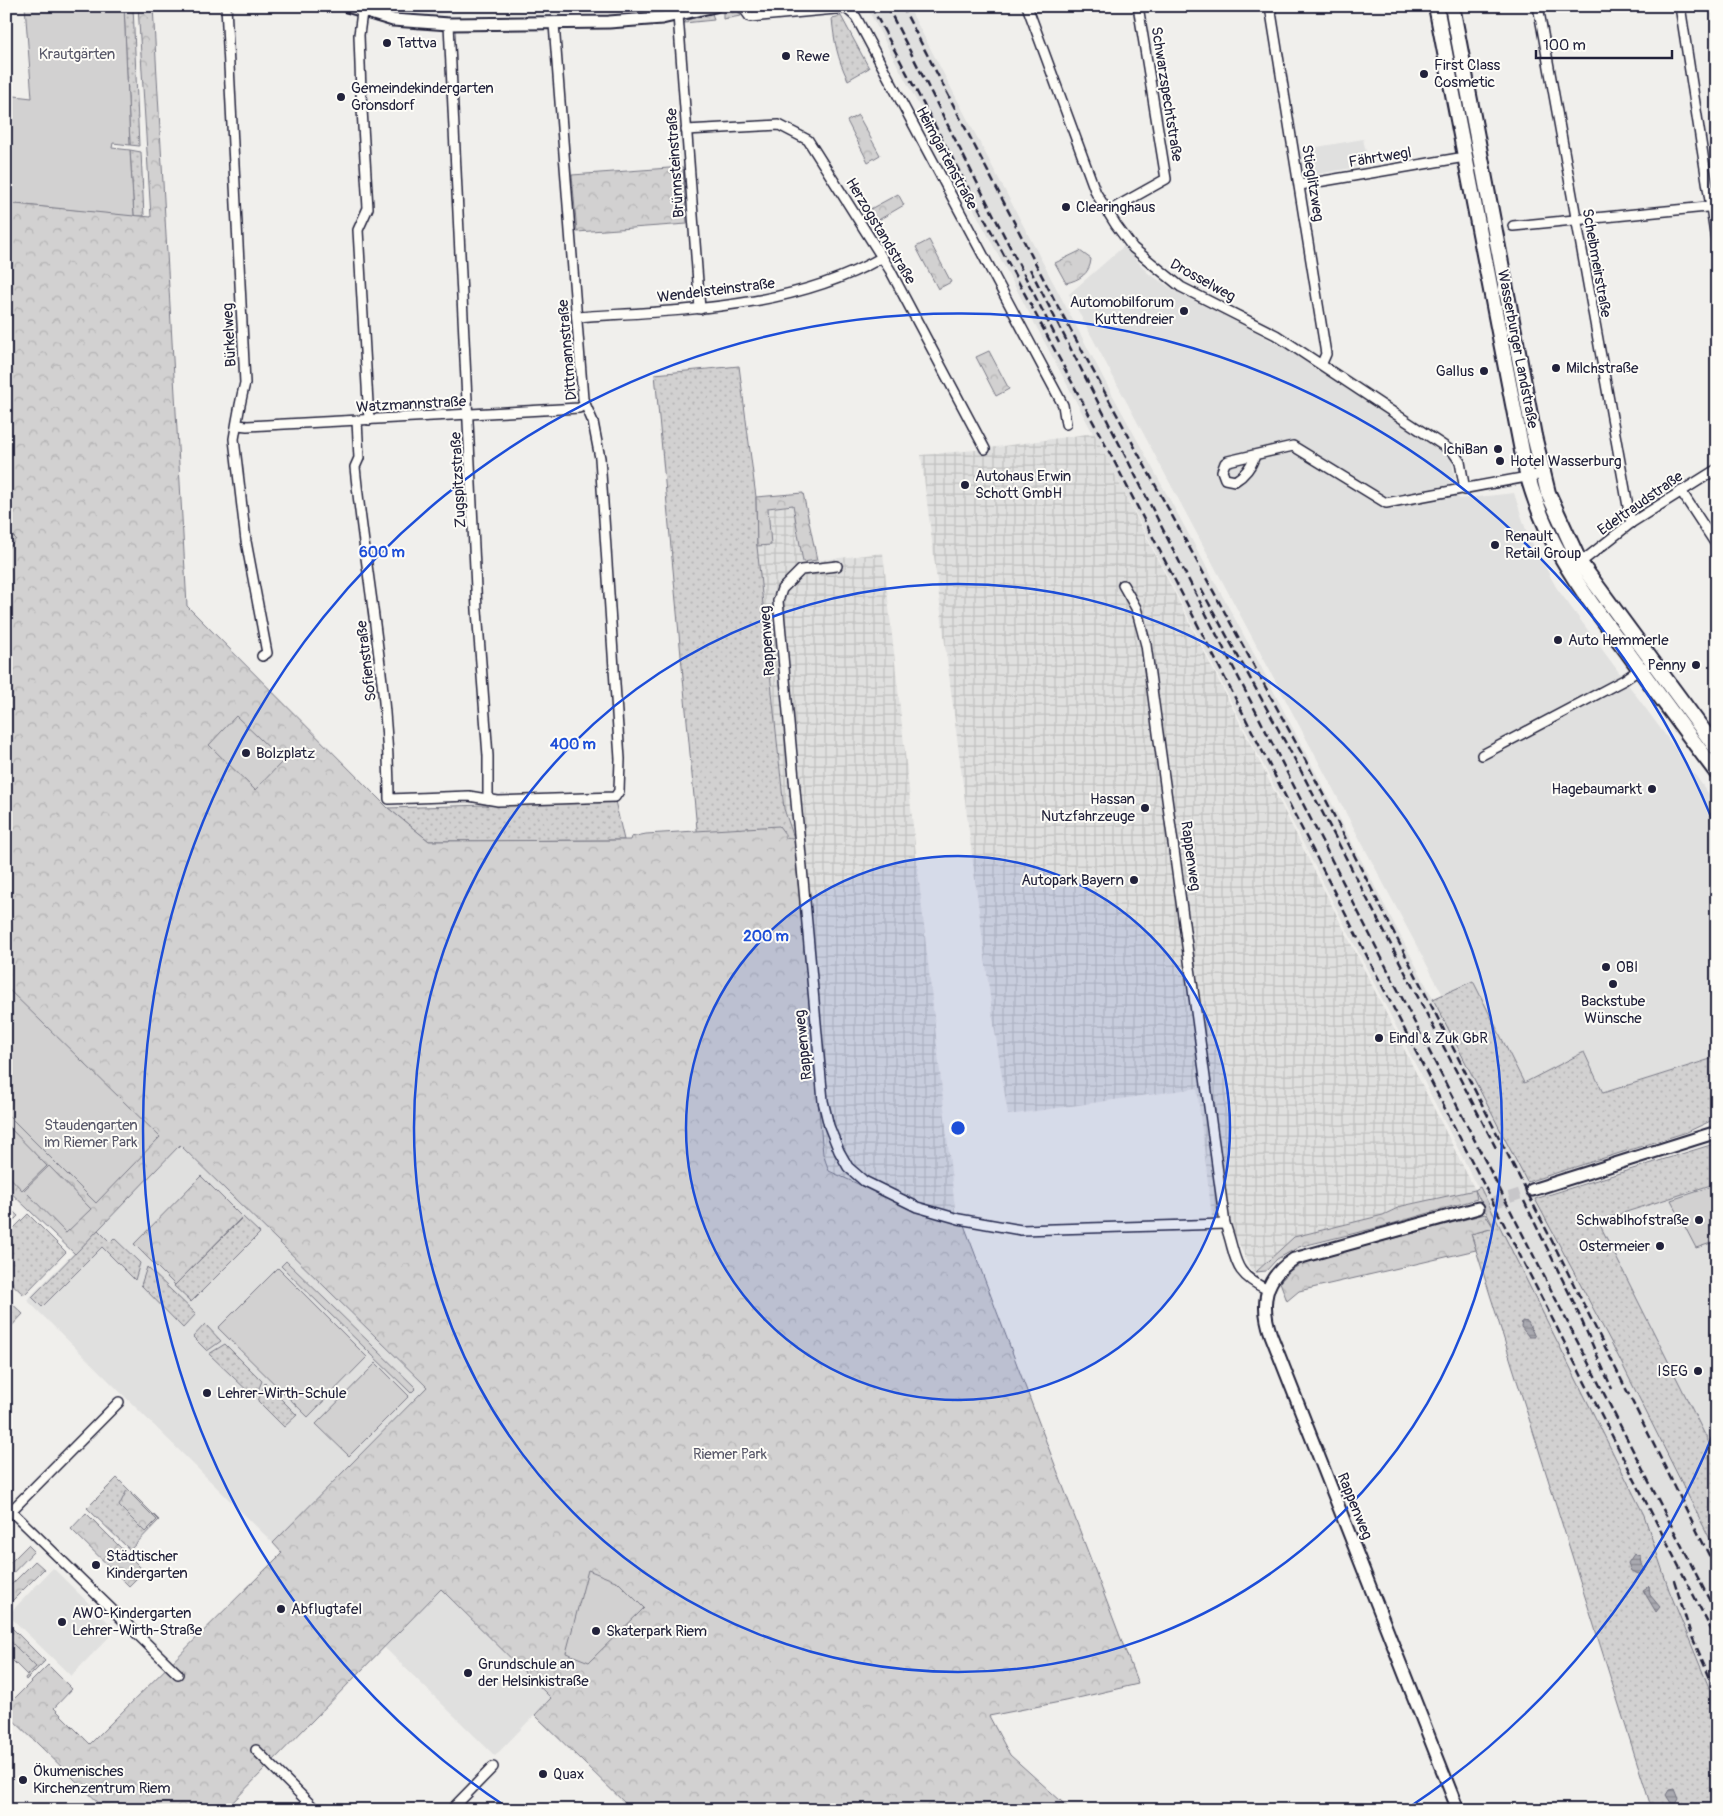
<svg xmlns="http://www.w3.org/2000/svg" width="1723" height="1816" font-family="Pangolin,sans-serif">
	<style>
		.built { fill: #e0e0df }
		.industrial { fill: url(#industrial-grid) }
		.grass { fill: url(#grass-dots); stroke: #7a7a86 }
		.forest { fill: url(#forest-crowns); stroke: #7a7a86 }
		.wetland { fill: url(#wetland-marsh); stroke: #7a7a86 }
		.garden { fill: #d2d1d1; stroke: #7a7a86 }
		.water { fill: url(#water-rules); stroke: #737381 }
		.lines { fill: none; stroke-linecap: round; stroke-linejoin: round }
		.tertiary-tunnel { stroke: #c7c6c9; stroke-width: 11; stroke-dasharray: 11 5.5; stroke-linecap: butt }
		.minor-casing { stroke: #22223b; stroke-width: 12 }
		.tertiary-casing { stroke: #22223b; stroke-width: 15 }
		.primary-casing { stroke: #22223b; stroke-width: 18 }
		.minor { stroke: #fdfcf7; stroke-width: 9 }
		.tertiary { stroke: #fdfcf7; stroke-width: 11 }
		.primary { stroke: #fdfcf7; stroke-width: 14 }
		.rail { stroke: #22223b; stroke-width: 2.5; stroke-dasharray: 8 4; stroke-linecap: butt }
		.ring { fill: none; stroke: #1d4ed8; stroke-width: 2.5 }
		.poi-dot { fill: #22223b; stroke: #fdfcf7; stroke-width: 2 }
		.labels { text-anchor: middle; stroke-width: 4; stroke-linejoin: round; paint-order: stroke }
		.poi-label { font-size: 15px; fill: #22223b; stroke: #fdfcf7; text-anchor: start }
		.park-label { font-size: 15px; fill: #575768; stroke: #fdfcf7 }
		.street-label { font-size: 15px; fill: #22223b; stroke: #fdfcf7 }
		.centre { fill: #1d4ed8; stroke: #fdfcf7; stroke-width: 2.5 }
		.ring-label { font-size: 15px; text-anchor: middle; font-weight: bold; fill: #1d4ed8; stroke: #fdfcf7; stroke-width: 4; stroke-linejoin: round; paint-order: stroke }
	</style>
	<defs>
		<pattern id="industrial-grid" width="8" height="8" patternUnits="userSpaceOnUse" patternTransform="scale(1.25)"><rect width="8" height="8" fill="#e0e0df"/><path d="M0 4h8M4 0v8" fill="none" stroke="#c0c0c0"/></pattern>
		<pattern id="grass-dots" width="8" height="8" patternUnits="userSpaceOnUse" patternTransform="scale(1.25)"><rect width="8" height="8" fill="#d2d1d1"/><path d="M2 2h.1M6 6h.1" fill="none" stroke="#b4b3b4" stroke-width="1.8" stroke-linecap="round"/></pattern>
		<pattern id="forest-crowns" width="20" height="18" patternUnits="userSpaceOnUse" patternTransform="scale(1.25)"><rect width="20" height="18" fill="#d2d1d1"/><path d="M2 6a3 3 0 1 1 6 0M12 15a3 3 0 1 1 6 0" fill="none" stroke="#b4b3b4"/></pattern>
		<pattern id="wetland-marsh" width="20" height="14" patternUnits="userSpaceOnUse" patternTransform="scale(1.25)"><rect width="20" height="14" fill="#d2d1d1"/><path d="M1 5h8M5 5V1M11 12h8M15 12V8" fill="none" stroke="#b4b3b4"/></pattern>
		<pattern id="water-rules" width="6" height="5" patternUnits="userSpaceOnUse" patternTransform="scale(1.25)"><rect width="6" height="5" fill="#a9a9b0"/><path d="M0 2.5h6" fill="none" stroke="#898990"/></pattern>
	</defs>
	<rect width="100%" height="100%" fill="#f0efec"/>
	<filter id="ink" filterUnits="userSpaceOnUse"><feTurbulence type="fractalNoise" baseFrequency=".02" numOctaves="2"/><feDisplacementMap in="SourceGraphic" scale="10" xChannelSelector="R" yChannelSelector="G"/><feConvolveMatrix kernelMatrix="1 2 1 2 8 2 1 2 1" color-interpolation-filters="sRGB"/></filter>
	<g filter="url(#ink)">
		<g class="built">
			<polygon points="866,6 908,6 1105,381 1259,663 1612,1344 1717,1553 1717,1707 1669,1590 1644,1515 1139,520"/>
			<polygon points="1363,139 1369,165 1312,175 1304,171 1300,150"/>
			<polygon points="1124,246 1148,273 1182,295 1240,323 1295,354 1446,454 1452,462 1459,499 1514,493 1527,533 1556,587 1717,805 1717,1057 1603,1093 1584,1052 1524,1084 1473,981 1443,995 1069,294"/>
			<polygon points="180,1145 427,1387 273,1543 27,1300"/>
			<polygon points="1717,1183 1717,1459 1598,1221"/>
			<polygon points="53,1568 116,1630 71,1676 8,1615"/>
			<polygon points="441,1589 551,1698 495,1756 384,1647"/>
		</g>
		<g class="industrial">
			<polygon points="1094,433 1475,1190 1402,1206 1383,1215 1294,1237 1256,1272 1251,1270 1230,1225 1229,1217 1212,1217 1197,1088 1008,1115 992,1012 921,455 976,450"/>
			<polygon points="794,505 804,562 883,553 955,1209 955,1222 916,1210 829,1171 823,1154 794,838 784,809 757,546 771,545 768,508"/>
		</g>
		<g class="grass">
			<polygon points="124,6 133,6 139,146 130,145"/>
			<polygon points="737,10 741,16 723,19 723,12"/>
			<polygon points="712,13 714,20 684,23 687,20"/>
			<path d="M841 16 869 68 848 80C837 58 834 40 832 18Z"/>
			<polygon points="130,150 141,152 144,216 134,216"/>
			<polygon points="739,366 756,497 757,546 784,809 794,838 698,840 655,374"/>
			<polygon points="615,801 624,840 429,841 388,808"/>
			<polygon points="1473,981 1524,1083 1584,1052 1603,1093 1717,1057 1717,1118 1687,1132 1527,1182 1433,999"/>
			<polygon points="1717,1143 1717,1183 1598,1221 1717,1459 1717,1553 1612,1344 1535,1199"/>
			<polygon points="1480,1187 1644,1515 1669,1590 1717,1707 1717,1810 1652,1810 1471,1234 1494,1228 1475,1190"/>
			<polygon points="28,1214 66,1252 24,1295 6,1278 6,1236"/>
			<polygon points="243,1217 260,1233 191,1302 174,1286"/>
			<polygon points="98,1230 110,1242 114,1238 140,1263 135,1280 102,1247 42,1307 32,1297"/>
			<polygon points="147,1267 196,1314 183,1328 141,1285"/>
			<polygon points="6,1298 23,1314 6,1332"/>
			<polygon points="205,1324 221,1341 207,1351 193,1337"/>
			<polygon points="225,1344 262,1381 255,1398 209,1354"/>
			<polygon points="265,1383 297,1415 284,1427 258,1401"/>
			<polygon points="117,1478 159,1520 130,1550 87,1508"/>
			<polygon points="6,1622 45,1661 26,1680 25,1678 35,1667 6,1637"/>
		</g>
		<g class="forest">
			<polygon points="138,6 153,6 187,606 388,808 429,841 630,840 631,837 646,834 779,826 785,834 785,838 794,838 823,1154 829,1171 916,1210 964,1225 1138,1684 1065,1701 989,1716 1010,1755 1071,1810 632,1810 535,1715 551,1698 441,1589 225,1810 106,1810 6,1713 6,1707 48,1665 72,1689 54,1708 90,1744 282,1553 273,1543 427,1387 180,1145 75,1254 6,1188 6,203 151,217"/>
			<polygon points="858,115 880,155 868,162 847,121"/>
			<polygon points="683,167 687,224 577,232 572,175"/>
			<polygon points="898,194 904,205 870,225 863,213"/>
			<polygon points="929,240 951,282 938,289 916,247"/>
			<path d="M1080 251 1091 259C1090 274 1079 280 1066 283L1055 263Z"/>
			<polygon points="989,351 1009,389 996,396 976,357"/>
			<polygon points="803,493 817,560 803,562 793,505 768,508 771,545 757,546 756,497"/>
			<polygon points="201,1176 242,1217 175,1285 134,1244"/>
			<polygon points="1475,1190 1477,1199 1388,1225 1299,1247 1277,1259 1266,1271 1256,1272 1294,1237 1383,1215 1402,1206"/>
			<polygon points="6,1205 18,1216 6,1228"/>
			<polygon points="1485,1214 1494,1228 1471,1234 1476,1250 1299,1291 1287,1301 1280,1282 1291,1270 1305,1262"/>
			<polygon points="127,1490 157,1520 145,1532 119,1506"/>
			<polygon points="86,1513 144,1571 129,1586 71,1529"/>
			<polygon points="35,1561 44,1569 6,1607 6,1590"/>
		</g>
		<polygon class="wetland" points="6,529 16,539 6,551"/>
		<g class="garden">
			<polygon points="25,6 124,6 130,145 113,143 112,148 130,150 134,216 6,203 6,95 32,98"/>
			<polygon points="236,716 283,761 255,790 209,745"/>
			<polygon points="6,987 160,1137 96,1203 6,1113"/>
			<polygon points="6,1124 47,1166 22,1190 6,1173"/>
			<polygon points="49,1166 91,1209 66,1233 24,1190"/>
			<polygon points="1717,1185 1717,1241 1696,1248 1671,1200"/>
			<polygon points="286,1261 416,1388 411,1393 281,1266"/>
			<polygon points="278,1268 367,1357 308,1417 218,1328"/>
			<polygon points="376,1363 409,1396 349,1456 316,1424"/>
			<polygon points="28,1545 34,1551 6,1580 6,1567"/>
			<polygon points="588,1570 618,1582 644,1608 589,1662 566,1653"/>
			<polygon points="6,1637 36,1667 27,1675 6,1654"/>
		</g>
		<g class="water">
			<polygon points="1522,1321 1528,1322 1535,1337 1529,1337 1521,1327"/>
			<polygon points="1634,1554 1640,1556 1641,1564 1646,1570 1641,1575 1631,1571 1628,1563"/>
			<polygon points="1649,1586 1650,1595 1660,1607 1656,1612 1643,1590"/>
			<polygon points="1674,1789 1678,1799 1675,1804 1671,1803 1666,1795 1669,1790"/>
		</g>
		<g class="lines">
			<polyline class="tertiary-tunnel" points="1478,1208 1532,1190"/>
			<g class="minor-casing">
				<g id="minor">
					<path d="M226 6 245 383C240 402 237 420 234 439L246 541 267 653 262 656"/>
					<polyline points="742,6 750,17 846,8 856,17 1063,405 1066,424"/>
					<polyline points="1027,6 1096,193 1116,225 1133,248 1181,287 1276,335 1453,452 1460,462 1465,490"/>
					<polyline points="1270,6 1326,354 1322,363"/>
					<polyline points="1538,6 1631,523"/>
					<polyline points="1680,6 1717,246"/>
					<polyline points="362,12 359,35 361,93 368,208 358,230 369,420"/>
					<polyline points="678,15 700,309"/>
					<polyline points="449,24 477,610 488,756 488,799"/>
					<polyline points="686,130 779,125 808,140 890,270 985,449"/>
					<polyline points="1300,185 1465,157"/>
					<polyline points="1107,212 1166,179 1138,6"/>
					<polyline points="1513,226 1717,206"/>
					<path d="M577 317C679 310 789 310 881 258"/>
					<path d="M357 421 359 458 355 467C366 578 389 687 389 799L469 796 498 801 615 797 619 791 620 759 600 458 593 422 583 399 554 24"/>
					<polyline points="238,425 247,426 579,408 584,405"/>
					<path d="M1255 456C1251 467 1245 475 1235 481L1225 479 1222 471 1225 463 1228 461 1293 446 1386 503 1543 474"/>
					<polyline points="1681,491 1717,546"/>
					<polyline points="1580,563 1631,523 1717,469"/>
					<polyline points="837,566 801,570 782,589 778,601 823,1101 829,1126 839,1151 848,1167 864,1181 917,1207 959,1219 1021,1230 1225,1224"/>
					<path d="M1123 585 1136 608 1146 645 1225 1224C1238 1259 1230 1272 1268 1290"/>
					<polyline points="1482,755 1624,680 1643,667"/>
					<polyline points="6,1506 178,1674"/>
					<polyline points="6,1516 119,1402"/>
					<polyline points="256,1750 316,1810"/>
					<polyline points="451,1810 493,1767"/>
				</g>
			</g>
			<g class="tertiary-casing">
				<g id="tertiary">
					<polyline points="347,6 393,20 449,24 609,22 662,18 715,6"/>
					<polyline points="1532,1190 1717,1132"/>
					<path d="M1458 1810 1271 1335C1260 1304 1264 1278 1294 1259L1478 1208"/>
				</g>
			</g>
			<g class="primary-casing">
				<g id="primary">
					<path d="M1436 6 1523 456C1540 538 1580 589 1629 654 1658 694 1687 733 1717 773"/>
					<polyline points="1452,6 1534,436 1548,493 1580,563 1717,749"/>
				</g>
			</g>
			<use href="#minor" class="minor"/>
			<use href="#tertiary" class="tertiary"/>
			<use href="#primary" class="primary"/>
			<g class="rail">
				<polyline points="871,6 1114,461 1717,1641"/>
				<polyline points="887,6 1059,343"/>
				<polyline points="902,6 1055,301 1308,765 1551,1239 1717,1571"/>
				<polyline points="1030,269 1717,1615"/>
				<polyline points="1201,589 1300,769 1497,1150"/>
				<polyline points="1524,1201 1573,1301 1612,1389"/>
				<polyline points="1674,1580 1690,1632 1717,1694"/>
			</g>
		</g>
	</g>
	<circle cx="958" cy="1128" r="272" fill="#1d4ed8" fill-opacity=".12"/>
	<g class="ring">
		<circle cx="958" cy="1128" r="272"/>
		<circle cx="958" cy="1128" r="544"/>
		<path d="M1716 1427A815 815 0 0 1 1408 1808M508 1808A815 815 0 1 1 1716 829"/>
	</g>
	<g class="poi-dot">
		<circle cx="387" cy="43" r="5"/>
		<circle cx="786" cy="56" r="5"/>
		<circle cx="1424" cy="74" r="5"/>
		<circle cx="341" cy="97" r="5"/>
		<circle cx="1066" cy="207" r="5"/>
		<circle cx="1184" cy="311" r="5"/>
		<circle cx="1556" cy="368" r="5"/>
		<circle cx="1484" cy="371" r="5"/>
		<circle cx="1498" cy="449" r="5"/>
		<circle cx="1500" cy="461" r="5"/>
		<circle cx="965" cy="485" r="5"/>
		<circle cx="1495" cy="545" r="5"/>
		<circle cx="1558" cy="640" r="5"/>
		<circle cx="1696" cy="665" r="5"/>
		<circle cx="246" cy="753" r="5"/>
		<circle cx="1652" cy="789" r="5"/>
		<circle cx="1145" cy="808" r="5"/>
		<circle cx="1134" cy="880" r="5"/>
		<circle cx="1606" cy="967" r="5"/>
		<circle cx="1613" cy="984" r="5"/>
		<circle cx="1379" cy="1038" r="5"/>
		<circle cx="1699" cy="1220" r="5"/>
		<circle cx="1660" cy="1246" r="5"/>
		<circle cx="1698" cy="1371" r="5"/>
		<circle cx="207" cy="1393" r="5"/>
		<circle cx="96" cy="1565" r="5"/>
		<circle cx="281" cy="1609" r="5"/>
		<circle cx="62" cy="1622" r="5"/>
		<circle cx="596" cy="1631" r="5"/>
		<circle cx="468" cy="1673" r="5"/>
		<circle cx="543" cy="1774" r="5"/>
		<circle cx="23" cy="1780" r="5"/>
	</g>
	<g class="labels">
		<g class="poi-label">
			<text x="397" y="48">Tattva</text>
			<text x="796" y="61">Rewe</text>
			<text x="1434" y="70">First Class<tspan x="1434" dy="17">Cosmetic</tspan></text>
			<text x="351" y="93">Gemeindekindergarten<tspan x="351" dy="17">Gronsdorf</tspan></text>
			<text x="1076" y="212">Clearinghaus</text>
			<text x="1174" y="307" text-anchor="end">Automobilforum<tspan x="1174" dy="17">Kuttendreier</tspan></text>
			<text x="1566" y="373">Milchstraße</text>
			<text x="1474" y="376" text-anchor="end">Gallus</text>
			<text x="1488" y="454" text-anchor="end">IchiBan</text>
			<text x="1510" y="466">Hotel Wasserburg</text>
			<text x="975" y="481">Autohaus Erwin<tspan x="975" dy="17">Schott GmbH</tspan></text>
			<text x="1505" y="541">Renault<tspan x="1505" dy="17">Retail Group</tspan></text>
			<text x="1568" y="645">Auto Hemmerle</text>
			<text x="1686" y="670" text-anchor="end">Penny</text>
			<text x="256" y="758">Bolzplatz</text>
			<text x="1642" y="794" text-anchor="end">Hagebaumarkt</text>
			<text x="1135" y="804" text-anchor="end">Hassan<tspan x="1135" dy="17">Nutzfahrzeuge</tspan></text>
			<text x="1124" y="885" text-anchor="end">Autopark Bayern</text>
			<text x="1616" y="972">OBI</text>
			<text x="1613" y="1006" text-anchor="middle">Backstube<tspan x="1613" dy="17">Wünsche</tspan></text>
			<text x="1389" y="1043">Eindl &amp; Zuk GbR</text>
			<text x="1689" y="1225" text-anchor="end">Schwablhofstraße</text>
			<text x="1650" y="1251" text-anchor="end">Ostermeier</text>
			<text x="1688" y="1376" text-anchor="end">ISEG</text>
			<text x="217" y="1398">Lehrer-Wirth-Schule</text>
			<text x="106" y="1561">Städtischer<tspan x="106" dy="17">Kindergarten</tspan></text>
			<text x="291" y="1614">Abflugtafel</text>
			<text x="72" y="1618">AWO-Kindergarten<tspan x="72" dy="17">Lehrer-Wirth-Straße</tspan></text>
			<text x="606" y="1636">Skaterpark Riem</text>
			<text x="478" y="1669">Grundschule an<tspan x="478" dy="17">der Helsinkistraße</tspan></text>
			<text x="33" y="1776">Ökumenisches<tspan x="33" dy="17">Kirchenzentrum Riem</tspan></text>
			<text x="553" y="1779">Quax</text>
		</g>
		<g class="park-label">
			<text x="77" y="59">Krautgärten</text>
			<text x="91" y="1130">Staudengarten<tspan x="91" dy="17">im Riemer Park</tspan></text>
			<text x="730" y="1459">Riemer Park</text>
		</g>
		<g class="street-label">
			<text transform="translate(1167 94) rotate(81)" y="5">Schwarzspechtstraße</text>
			<text transform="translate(1380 157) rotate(-9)" y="5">Fährtwegl</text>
			<text transform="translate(947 158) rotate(62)" y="5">Heimgartenstraße</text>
			<text transform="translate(675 163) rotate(-94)" y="5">Brünnsteinstraße</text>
			<text transform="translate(1313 183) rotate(81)" y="5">Stieglitzweg</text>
			<text transform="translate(881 231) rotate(59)" y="5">Herzogstandstraße</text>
			<text transform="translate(1597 263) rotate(80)" y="5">Scheibmeirstraße</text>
			<text transform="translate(1203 280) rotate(29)" y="5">Drosselweg</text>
			<text transform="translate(716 290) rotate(-7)" y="5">Wendelsteinstraße</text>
			<text transform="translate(229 335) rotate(-93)" y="5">Bürkelweg</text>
			<text transform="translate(1518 349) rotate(79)" y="5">Wasserburger Landstraße</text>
			<text transform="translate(567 350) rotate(-95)" y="5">Dittmannstraße</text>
			<text transform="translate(411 404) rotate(-3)" y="5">Watzmannstraße</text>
			<text transform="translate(458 480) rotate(-93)" y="5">Zugspitzstraße</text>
			<text transform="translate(1640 503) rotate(-35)" y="5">Edeltraudstraße</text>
			<text transform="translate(767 641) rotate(-94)" y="5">Rappenweg</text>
			<text transform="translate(366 661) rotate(-97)" y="5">Sofienstraße</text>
			<text transform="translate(1191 856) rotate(82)" y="5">Rappenweg</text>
			<text transform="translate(803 1045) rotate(-96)" y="5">Rappenweg</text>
			<text transform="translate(1355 1506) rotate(68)" y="5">Rappenweg</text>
		</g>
	</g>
	<circle cx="958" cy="1128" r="8" class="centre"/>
	<g class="ring-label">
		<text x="382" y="557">600 m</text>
		<text x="573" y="749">400 m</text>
		<text x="766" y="941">200 m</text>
	</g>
	<rect width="1723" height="1816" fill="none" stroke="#fdfcf7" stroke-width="25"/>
	<rect x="12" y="12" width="1698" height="1791" fill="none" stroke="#22223b" stroke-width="2" filter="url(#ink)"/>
	<path d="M1536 50v8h136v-8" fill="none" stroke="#22223b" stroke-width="2.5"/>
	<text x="1543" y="50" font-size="15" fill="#22223b" stroke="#fdfcf7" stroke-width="4" paint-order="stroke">100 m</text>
</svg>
